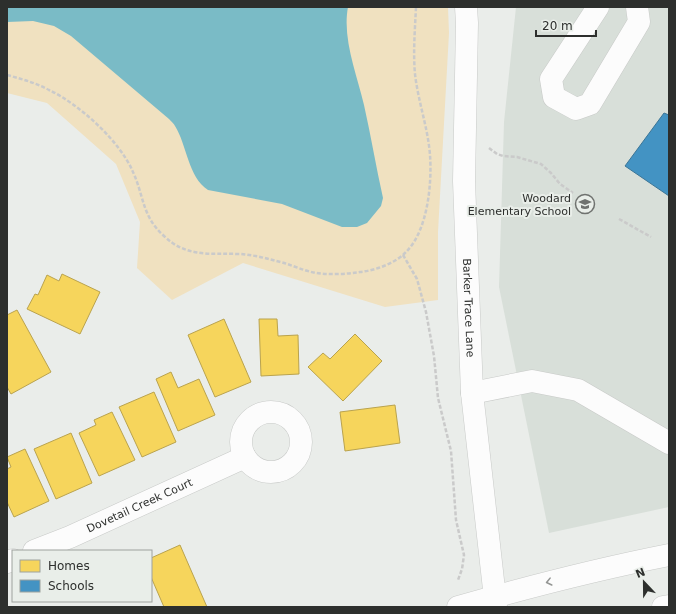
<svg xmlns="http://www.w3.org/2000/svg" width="676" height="614" font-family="'DejaVu Sans',sans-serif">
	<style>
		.built { fill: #d8dfd9 }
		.green { fill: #f0e1c0 }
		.water { fill: #7abbc6 }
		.homes { fill: #f6d55c; stroke: #baa34e }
		.schools { fill: #4393c3; stroke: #3c7596 }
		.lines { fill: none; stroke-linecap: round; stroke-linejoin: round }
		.minor-casing { stroke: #c8cac8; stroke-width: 23 }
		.major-casing { stroke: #c8cac8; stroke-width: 23 }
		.path { stroke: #cacaca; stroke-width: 2.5; stroke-dasharray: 4 2; stroke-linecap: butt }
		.minor { stroke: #fcfcfc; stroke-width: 22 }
		.major { stroke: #fcfcfc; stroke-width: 22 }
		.oneway { stroke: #949694 }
		.labels { text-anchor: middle; stroke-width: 4; stroke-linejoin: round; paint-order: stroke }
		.poi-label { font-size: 11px; fill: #2d2f2d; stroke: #e9eee9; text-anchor: end }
		.street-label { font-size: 11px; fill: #2d2f2d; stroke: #e9eee9 }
	</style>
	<rect width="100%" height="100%" fill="#eaedea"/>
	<polygon class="built" points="516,7 669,7 669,507 549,533 499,287 504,122"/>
	<polygon class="green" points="7,7 448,7 449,33 438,232 438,300 385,307 243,263 172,300 137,268 140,222 116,164 47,103 7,93"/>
	<path class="water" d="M7 7H348C342 39 357 74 364 105 371 136 376 167 383 198L381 206 367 223 357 227H342L282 204 208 190C188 177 187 145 175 126 174 124 171 121 169 119L71 36 54 26 33 21 7 22Z"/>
	<g class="homes">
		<polygon points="62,274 100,292 80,334 27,309 35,294 38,295 47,275 59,281"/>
		<polygon points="17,310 51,372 11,394 7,387 7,315"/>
		<polygon points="224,319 251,382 215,397 188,335"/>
		<polygon points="259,319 277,319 278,336 298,335 299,374 261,376"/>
		<polygon points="355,334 382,361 343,401 308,367 323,353 330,359"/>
		<polygon points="171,372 178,388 199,379 215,415 178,431 156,379"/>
		<polygon points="154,392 176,442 142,457 119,407"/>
		<polygon points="395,405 400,443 345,451 340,412"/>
		<polygon points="112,412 135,460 99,476 79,433 96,425 94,420"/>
		<polygon points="71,433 92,483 56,499 34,449"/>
		<polygon points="25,449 49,501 14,517 7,502 7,469 11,467 7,457"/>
		<polygon points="180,545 207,607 164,607 151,577 151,558"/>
	</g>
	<polygon class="schools" points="664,113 669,115 669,196 625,166"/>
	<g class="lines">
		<g class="minor-casing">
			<g id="minor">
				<path id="s1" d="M466 7 467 23 464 181 472 393 496 607"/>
				<polyline points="598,7 551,79 554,97 576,109 590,104 639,22 637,7"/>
				<polyline points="472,393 532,381 578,390 669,443"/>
				<circle cx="271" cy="442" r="30"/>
				<path id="s2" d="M34 551 70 537 245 457"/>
				<polyline points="7,562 13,560"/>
			</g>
		</g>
		<g class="major-casing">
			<g id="major">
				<path d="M458 607C528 587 598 569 669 555"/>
				<polyline points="663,607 669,606"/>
			</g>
		</g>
		<g class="path">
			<path d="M7 75C22 79 36 83 49 90 79 104 120 141 133 172 144 196 142 216 163 235 186 258 210 253 240 254 255 255 269 259 284 263 294 266 305 271 316 273 331 275 346 274 360 272 377 270 396 263 407 251 428 229 432 183 430 155 428 128 418 101 415 74 413 52 415 29 416 7"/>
			<polyline points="489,148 497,154 503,156 517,157 541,164 551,173 560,184 573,193"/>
			<polyline points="619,219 651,237"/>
			<polyline points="403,255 417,279 426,312 434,356 438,398 451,451 456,520 464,555 462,569 458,580"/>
		</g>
		<use href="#minor" class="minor"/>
		<use href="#major" class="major"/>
	</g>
	<defs><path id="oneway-chevron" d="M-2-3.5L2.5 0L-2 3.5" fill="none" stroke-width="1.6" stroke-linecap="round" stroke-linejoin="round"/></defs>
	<use class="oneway" href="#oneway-chevron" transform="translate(549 582) rotate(166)"/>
	<defs>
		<g id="school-ring" transform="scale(1)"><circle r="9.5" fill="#e9eee9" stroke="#6f726f" stroke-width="1.5"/><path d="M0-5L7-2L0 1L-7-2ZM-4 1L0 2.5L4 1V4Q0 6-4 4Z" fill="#6f726f"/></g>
	</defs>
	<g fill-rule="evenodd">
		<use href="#school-ring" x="585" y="204"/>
	</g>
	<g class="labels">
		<g class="poi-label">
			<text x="571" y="202">Woodard<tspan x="571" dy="13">Elementary School</tspan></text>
		</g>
		<g class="street-label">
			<text dy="4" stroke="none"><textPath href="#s1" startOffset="301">Barker Trace Lane</textPath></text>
			<text dy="4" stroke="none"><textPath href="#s2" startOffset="115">Dovetail Creek Court</textPath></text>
		</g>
	</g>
	<rect width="676" height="614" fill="none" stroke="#2d2f2d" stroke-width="16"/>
	<rect x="12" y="550" width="140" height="52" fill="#e9eee9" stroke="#9ea29e"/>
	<rect x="20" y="560" width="20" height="12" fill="#f6d55c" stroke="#9ea29e"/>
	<text x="48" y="570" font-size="12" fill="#2d2f2d">Homes</text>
	<rect x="20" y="580" width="20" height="12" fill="#4393c3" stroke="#9ea29e"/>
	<text x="48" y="590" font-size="12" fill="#2d2f2d">Schools</text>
	<g transform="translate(644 582) rotate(338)" stroke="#e9eee9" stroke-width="3" paint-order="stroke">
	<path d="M0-3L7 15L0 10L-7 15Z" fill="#2d2f2d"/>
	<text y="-6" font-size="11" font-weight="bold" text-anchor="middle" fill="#2d2f2d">N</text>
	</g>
	<path d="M536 30v6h60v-6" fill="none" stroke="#2d2f2d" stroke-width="2"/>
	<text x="542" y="30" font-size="12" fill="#2d2f2d" stroke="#e9eee9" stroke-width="3" paint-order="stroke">20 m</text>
</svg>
